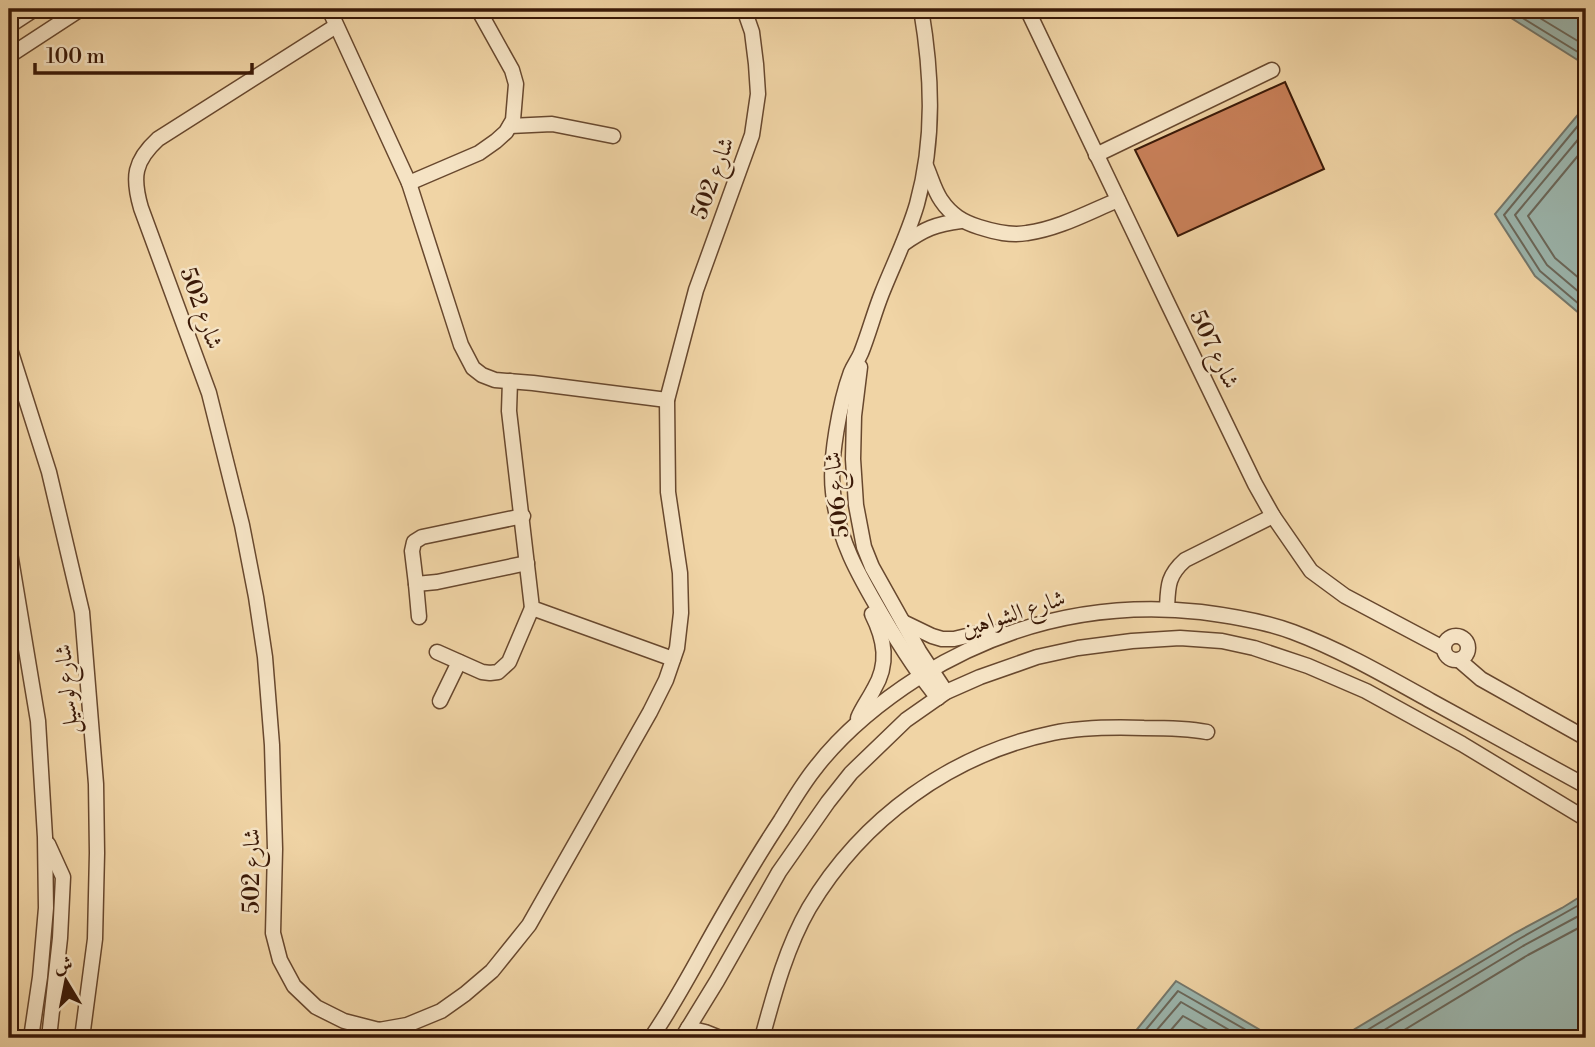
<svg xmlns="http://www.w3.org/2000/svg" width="1595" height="1047" font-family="'Libre Bodoni',Amiri,serif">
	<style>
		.water { fill: #9cb7af; stroke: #75786c; stroke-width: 2 }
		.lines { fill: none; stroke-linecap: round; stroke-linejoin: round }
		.shore { stroke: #6b685b; stroke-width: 2 }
		.building { fill: #c98059; stroke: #3a1907; stroke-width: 2 }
		.minor-casing { stroke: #68482e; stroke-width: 17 }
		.minor { stroke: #f5e3c4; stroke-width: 14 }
		.labels { text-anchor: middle; stroke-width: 5; stroke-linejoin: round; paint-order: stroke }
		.street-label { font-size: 23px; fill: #3a1907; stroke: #f5e3c4 }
	</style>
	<rect width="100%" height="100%" fill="#f0d4a5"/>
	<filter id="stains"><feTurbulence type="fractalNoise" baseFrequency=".00286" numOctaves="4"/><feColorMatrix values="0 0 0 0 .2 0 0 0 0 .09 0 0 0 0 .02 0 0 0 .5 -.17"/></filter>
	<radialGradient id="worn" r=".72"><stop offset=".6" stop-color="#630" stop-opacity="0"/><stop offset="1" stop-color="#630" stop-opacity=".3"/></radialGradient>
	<g class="water">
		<polygon points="1497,9 1586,9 1586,62 1584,64"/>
		<polygon points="1586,105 1586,319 1535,276 1495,214"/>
		<polygon points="1586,893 1586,1038 1340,1038 1515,933 1562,908"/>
		<polygon points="1176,981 1274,1038 1130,1038"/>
	</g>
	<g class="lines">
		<g class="shore">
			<polyline points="1508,9 1586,57"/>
			<polyline points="1525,9 1586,46"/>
			<polyline points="1586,116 1504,215 1540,271 1586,310"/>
			<polyline points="1586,130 1515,215 1547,265 1586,298"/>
			<polyline points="1586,146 1528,216 1555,258 1586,284"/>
			<polyline points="1139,1038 1178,991 1260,1038"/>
			<polyline points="1150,1038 1181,1002 1243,1038"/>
			<polyline points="1164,1038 1183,1016 1222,1038"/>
			<polyline points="1354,1038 1519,939 1586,901"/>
			<polyline points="1371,1038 1523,946 1586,912"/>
			<polyline points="1391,1038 1528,955 1586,924"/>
		</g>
	</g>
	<polygon class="building" points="1285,82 1324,169 1178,236 1135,150"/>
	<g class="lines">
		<g class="minor-casing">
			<g id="minor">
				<polyline points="329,9 409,183 461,345 473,368 482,375 495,380 533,383 667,400"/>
				<path d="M921 9C932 74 935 139 917 204 908 235 894 263 882 293 874 313 869 333 861 353 858 360 854 365 851 372 840 402 829 460 833 492 837 538 859 576 882 615 899 644 916 672 938 698"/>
				<polyline points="1027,9 1168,304 1255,484 1273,516 1311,571 1345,596 1443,648"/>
				<polyline points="9,26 35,9"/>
				<path d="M336 26 158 139C134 161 132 177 141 208L209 393 242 525 256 597 265 657 272 745 275 849 273 933 280 960 294 986 316 1007 344 1021 379 1030 407 1025 441 1011 465 994 492 971 529 925 650 712 666 680 677 648 681 613 680 573 668 492 667 400 696 290 752 135 758 94 756 64 752 32 744 9"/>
				<polyline points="9,56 81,9"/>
				<polyline points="510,126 552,124 613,136"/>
				<polyline points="1096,155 1272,70"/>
				<path d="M926 166C931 177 934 190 941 200 951 215 963 222 979 227 995 232 1011 236 1027 233 1058 229 1089 212 1118 200"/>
				<polyline points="409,183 479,153 496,141 506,132 513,120 516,84 512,70 478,9"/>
				<path d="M903 244C924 229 936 224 961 221"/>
				<polyline points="9,346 49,472 82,612 96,784 97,853 95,939 82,1038"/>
				<polyline points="860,367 854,416 853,459 856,505 864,547 872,567 919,651 946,692"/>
				<polyline points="510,381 509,411 532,608 673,659"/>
				<polyline points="523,516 422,537 414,542 412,551 416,584 437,582 527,563"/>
				<polyline points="9,547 38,721 45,837 46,908 40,977 31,1038"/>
				<polyline points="416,584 419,617"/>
				<path d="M1167 609C1168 587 1167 576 1185 560L1273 516"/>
				<polyline points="903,622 932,636 942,639 954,639 979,633 1001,632"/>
				<circle cx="1456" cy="648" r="12"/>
				<polyline points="437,652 482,672 490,673 498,672 509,662 532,608"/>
				<polyline points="1459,660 1481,679 1586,738"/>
				<polyline points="440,701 459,662"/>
				<path d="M858 718C862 708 869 699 874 689 889 664 885 640 872 614"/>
				<polyline points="48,844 63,877 60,938 49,1038"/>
				<polyline points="688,1028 705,1032 720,1038"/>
				<path d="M651 1038C671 1009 688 978 705 947 729 904 754 861 781 820 792 802 803 783 817 766 846 729 880 702 919 677 1006 623 1099 601 1201 612 1232 616 1264 621 1293 632 1341 650 1386 676 1431 701 1483 729 1534 758 1586 786"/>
				<polyline points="682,1038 717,981 779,872 828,802 851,773 906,720 946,692 980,677 1037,657 1078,648 1132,641 1180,638 1222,641 1254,648 1308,666 1366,691 1462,744 1586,819"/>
				<path d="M762 1038C774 994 786 948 809 908 862 819 951 754 1053 733 1083 727 1114 727 1144 728 1165 728 1186 728 1207 732"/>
			</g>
		</g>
		<use href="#minor" class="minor"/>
	</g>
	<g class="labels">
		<g class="street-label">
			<text transform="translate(712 178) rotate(-70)" y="8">شارع 502</text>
			<text transform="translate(202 308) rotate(70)" y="8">شارع 502</text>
			<text transform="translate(1215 349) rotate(64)" y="8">شارع 507</text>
			<text transform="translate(836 495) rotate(-96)" y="8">شارع 506</text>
			<text transform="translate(1013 613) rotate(-18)" y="8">شارع الشواهين</text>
			<text transform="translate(66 689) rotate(-95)" y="8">شارع لوسيل</text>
			<text transform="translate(251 871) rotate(-90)" y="8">شارع 502</text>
		</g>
	</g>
	<rect width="1595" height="1047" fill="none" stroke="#f0d4a5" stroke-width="35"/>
	<rect x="10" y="10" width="1574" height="1026" fill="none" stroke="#3a1907" stroke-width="3.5"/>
	<rect x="18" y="18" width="1560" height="1012" fill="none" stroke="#3a1907" stroke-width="2"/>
	<g transform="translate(66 981) rotate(350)" stroke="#f5e3c4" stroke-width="5" paint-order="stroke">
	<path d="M0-5L12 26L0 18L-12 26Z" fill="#3a1907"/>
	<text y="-10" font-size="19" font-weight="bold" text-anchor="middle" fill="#3a1907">ش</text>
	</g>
	<path d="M35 63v10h217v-10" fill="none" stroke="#3a1907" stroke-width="3.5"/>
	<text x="46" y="63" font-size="21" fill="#3a1907" stroke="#f5e3c4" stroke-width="5" paint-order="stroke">100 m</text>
	<rect width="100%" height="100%" filter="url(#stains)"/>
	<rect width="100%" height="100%" fill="url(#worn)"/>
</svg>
